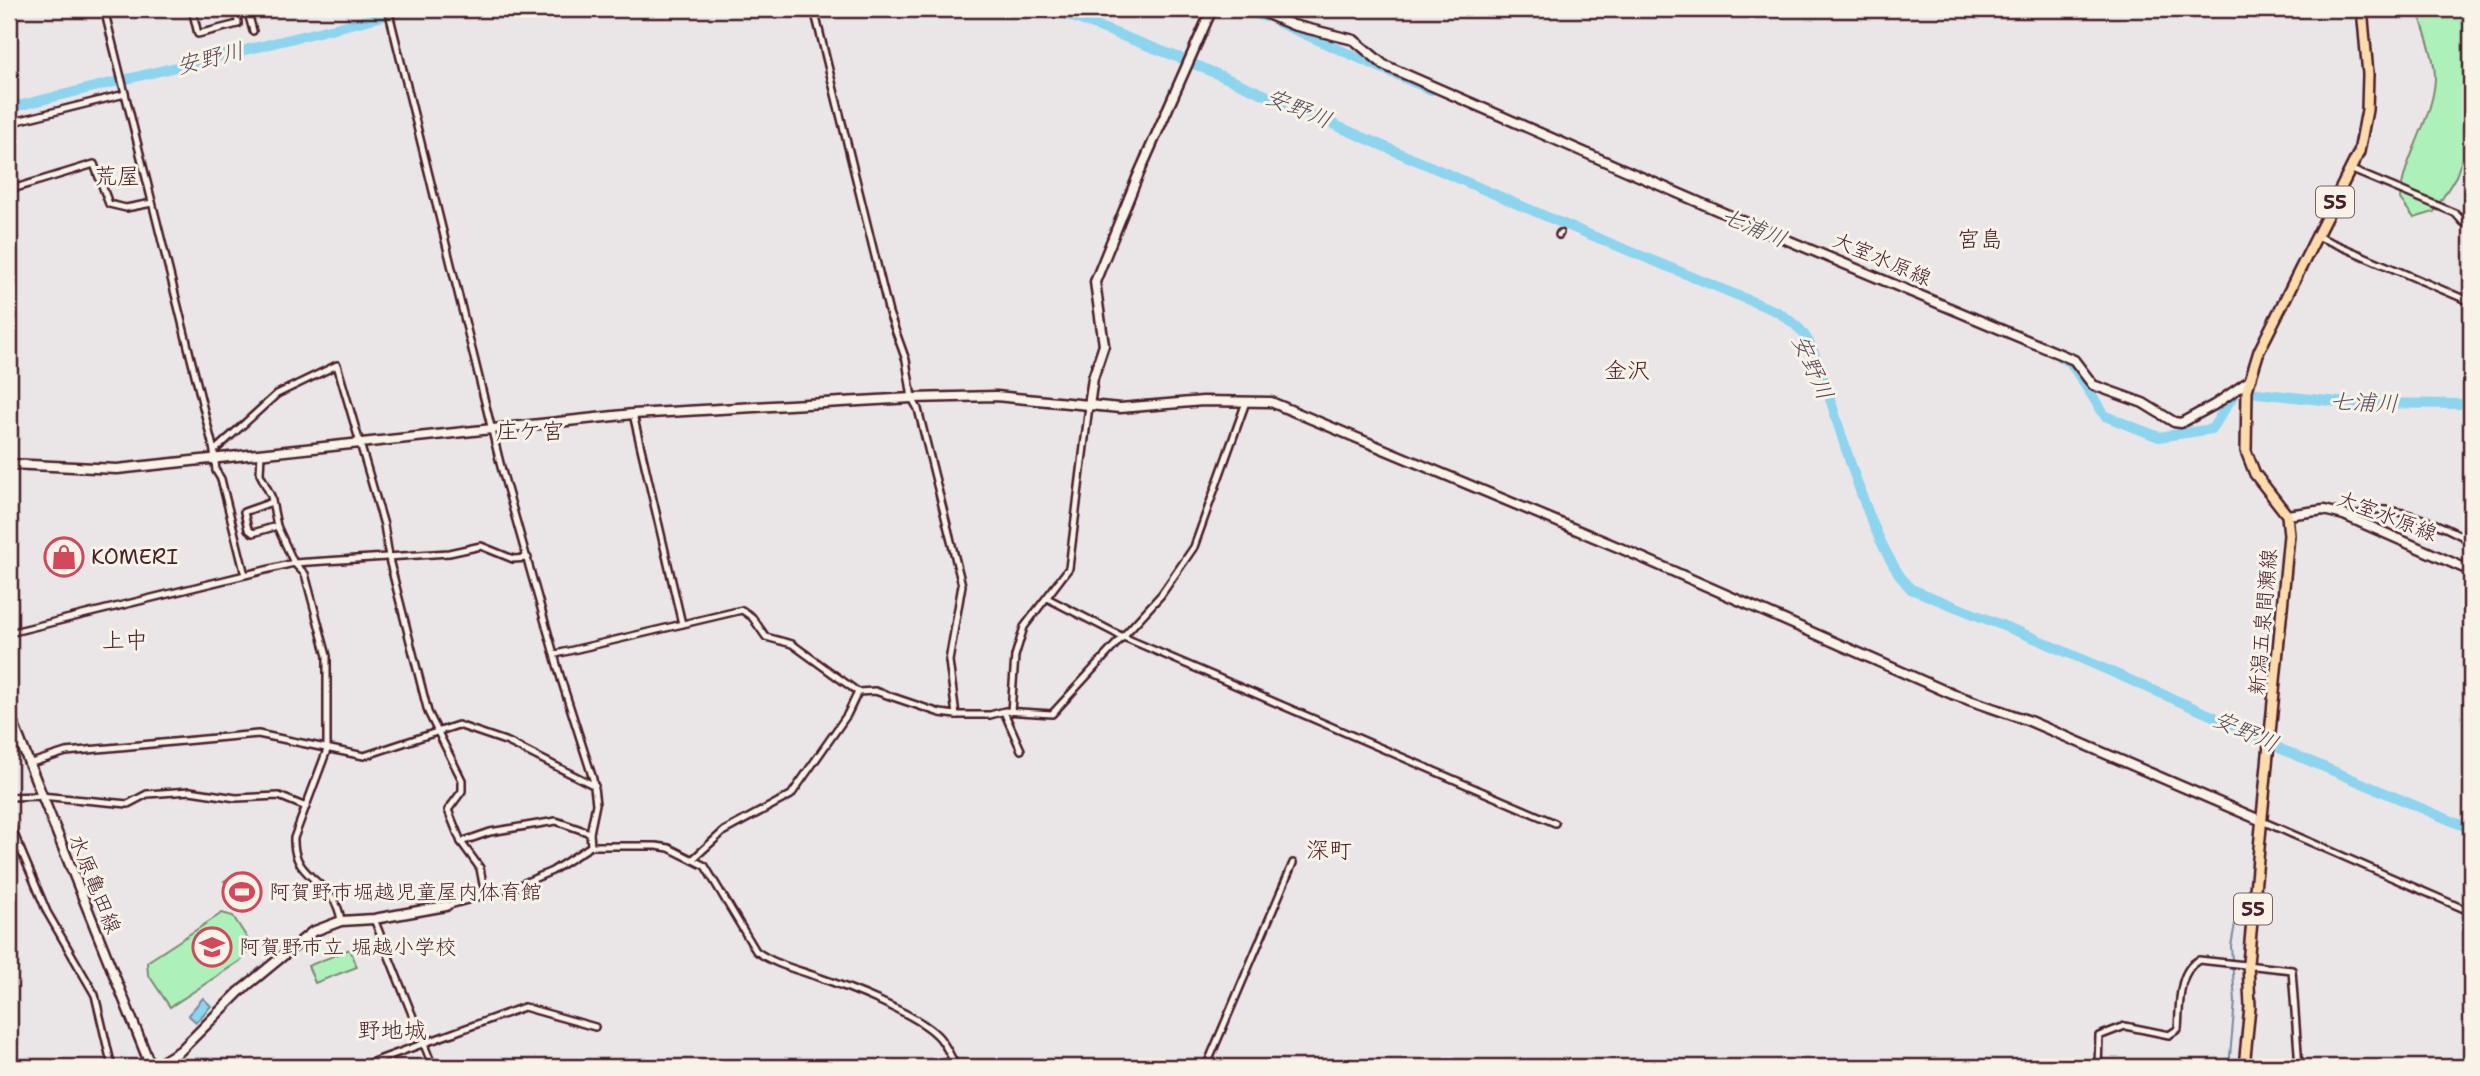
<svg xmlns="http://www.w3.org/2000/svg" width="2480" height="1076" font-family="'Shantell Sans','Klee One',sans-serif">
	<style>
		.green { fill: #aef0b9; stroke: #7c8872; stroke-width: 2 }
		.water { fill: #8dd4ee; stroke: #728ca0; stroke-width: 2 }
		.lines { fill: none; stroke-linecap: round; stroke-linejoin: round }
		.stream { stroke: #728ca0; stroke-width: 2 }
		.river { stroke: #8dd4ee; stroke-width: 10 }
		.street-casing { stroke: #4a1f2b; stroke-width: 10 }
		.secondary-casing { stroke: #4a1f2b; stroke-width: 13 }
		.primary-casing { stroke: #4a1f2b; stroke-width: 14 }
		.street { stroke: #f7f3e8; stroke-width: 5 }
		.secondary { stroke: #f7f3e8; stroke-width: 8 }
		.primary { stroke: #fcdcac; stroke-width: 9 }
		.labels { text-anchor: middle; stroke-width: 6; stroke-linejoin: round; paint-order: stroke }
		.shield { fill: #f7f3e8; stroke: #7e5f64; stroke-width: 2 }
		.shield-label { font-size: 19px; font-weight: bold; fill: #4a1f2b }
		.street-label { font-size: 21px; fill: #4a1f2b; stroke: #f7f3e8 }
		.poi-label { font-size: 21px; fill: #4a1f2b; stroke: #f7f3e8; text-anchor: start }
		.water-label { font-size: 23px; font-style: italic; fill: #5b4c5c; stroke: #f7f3e8 }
		.neighbourhood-label { font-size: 23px; fill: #4a1f2b; stroke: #f7f3e8 }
	</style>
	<rect width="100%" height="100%" fill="#eae6e8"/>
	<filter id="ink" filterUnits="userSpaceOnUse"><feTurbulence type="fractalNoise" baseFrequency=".0143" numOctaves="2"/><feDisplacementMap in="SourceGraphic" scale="14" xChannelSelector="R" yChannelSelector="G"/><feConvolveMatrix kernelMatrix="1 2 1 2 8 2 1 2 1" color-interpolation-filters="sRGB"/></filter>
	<g filter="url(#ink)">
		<g class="green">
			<path d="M2418 9H2471V135L2456 176 2434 212 2414 218 2400 199C2403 157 2434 118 2435 78 2435 56 2423 30 2418 9Z"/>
			<polygon points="238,872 259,901 245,911 224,881"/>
			<polygon points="222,913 233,916 249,941 246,957 170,1007 148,974 147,962"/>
			<polygon points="350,949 357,967 315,983 308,966"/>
		</g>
		<polygon class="water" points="203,998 211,1006 196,1022 188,1015"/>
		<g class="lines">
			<polyline class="stream" points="2229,1067 2235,1001 2231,946 2235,924"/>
			<g class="river">
				<path d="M1052 9 1180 58 1559 222 1778 312C1786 318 1796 324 1803 333 1816 351 1824 381 1831 402 1847 452 1876 554 1911 589L2034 638 2256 735 2281 749 2471 829"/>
				<polyline points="1241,9 1265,17"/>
				<polyline points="1279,23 1431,90"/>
				<polyline points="9,108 412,9"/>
				<polyline points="2061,358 2070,362 2105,416 2159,437 2212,429 2233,396"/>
				<polyline points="2257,393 2348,403 2471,404"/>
			</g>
			<g class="street-casing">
				<g id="street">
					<polyline points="104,9 214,451 216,471 221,479 245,575"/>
					<polyline points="192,9 198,34 238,24 237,9"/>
					<polyline points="247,9 253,31"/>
					<polyline points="388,9 501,467 561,679 593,779 596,804 590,833 591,846"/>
					<polyline points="814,9 889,313 906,360 912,398 918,409 962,585 949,661 956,715"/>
					<polyline points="9,123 125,94"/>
					<polyline points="2352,170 2455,213 2463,222 2471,224"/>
					<polyline points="9,190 94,164 109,204 126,208 152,203"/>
					<polyline points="1559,235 1560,233"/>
					<polyline points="2319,237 2471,302"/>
					<polyline points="633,414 682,624"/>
					<polyline points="214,451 277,394 337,365 384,525 390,563 428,712 462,780 462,791 448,810 461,842 480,868 485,895"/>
					<path d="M261 453 260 474 271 496 277 526 294 563 305 574 327 656V750L294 838C292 882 336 879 341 921"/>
					<polyline points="272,502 244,512 248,529 253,533 277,526"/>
					<path d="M2353 519C2375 494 2449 527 2471 542"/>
					<polyline points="1047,598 1121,636 1555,823"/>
					<polyline points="9,633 294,563 449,553 481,546 513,559 528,558"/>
					<polyline points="556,654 742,610 752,617 766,637 792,644 858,692 875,691 940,713 956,715 990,715 1005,711 1052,714 1161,595 1194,547 1246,402"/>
					<polyline points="1004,712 1021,750"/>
					<polyline points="1011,712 1015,656 1024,627 1069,568 1089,406"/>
					<polyline points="28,764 66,752 258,734 364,756 458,725 508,742 595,786"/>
					<polyline points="9,797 40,796 128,804 147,794 190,791 236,798 279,796 306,807"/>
					<polyline points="2262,821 2471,912"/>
					<polyline points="9,822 47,912 95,995 112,1067"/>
					<polyline points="461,842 490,832 556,821 590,833"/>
					<polyline points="693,859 724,831 791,795 847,715 858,692"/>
					<path d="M446 906 517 886 552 871 591 846H656L669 848 705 866 756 951C774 964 795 969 815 976 847 987 914 1012 937 1035 945 1043 951 1056 956 1067"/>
					<polyline points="374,919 433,1067"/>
					<polyline points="359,1067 524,1007 595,1027"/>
					<polyline points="1206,1067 1293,863"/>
					<path d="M2098 1067 2099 1036 2125 1026 2169 1035 2178 1029C2180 1007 2177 971 2199 960L2292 970 2299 1067"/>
				</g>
			</g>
			<g class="secondary-casing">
				<g id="secondary">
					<polyline points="1255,9 1293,25 1354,40 1384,65 1742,221 2074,360 2093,385 2143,403 2174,422 2181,423 2214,405 2249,381"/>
					<polyline points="1089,406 1093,378 1104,345 1095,282 1137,178 1212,9"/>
					<polyline points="9,464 117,469 633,414 912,398 996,396 1120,408 1203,401 1271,402 1620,548 1952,694 2027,720 2262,821"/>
					<polyline points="2287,515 2324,510 2344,515 2471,571"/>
					<polyline points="9,713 151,1067"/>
					<polyline points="154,1067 180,1051 239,992 312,932 341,921 374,919 446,906"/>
				</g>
			</g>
			<g class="primary-casing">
				<polyline id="primary" points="2244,1067 2250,1007 2248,963 2289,535 2287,515 2255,474 2246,451 2247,390 2259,351 2359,152 2367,110 2368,74 2362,9"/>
			</g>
			<use href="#street" class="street"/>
			<use href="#secondary" class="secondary"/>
			<use href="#primary" class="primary"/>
		</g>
	</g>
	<defs>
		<g id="shop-ring" transform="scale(2.0125)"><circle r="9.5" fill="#f7f3e8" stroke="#d1495b" stroke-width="1.5"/><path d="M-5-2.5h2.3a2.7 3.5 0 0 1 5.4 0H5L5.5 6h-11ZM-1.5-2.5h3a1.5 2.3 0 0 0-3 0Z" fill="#d1495b"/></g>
		<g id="stadium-ring" transform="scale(2.0125)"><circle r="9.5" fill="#f7f3e8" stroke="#d1495b" stroke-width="1.5"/><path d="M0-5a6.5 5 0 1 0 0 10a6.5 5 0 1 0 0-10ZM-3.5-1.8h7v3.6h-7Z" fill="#d1495b"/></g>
		<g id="school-ring" transform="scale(2.0125)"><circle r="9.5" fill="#f7f3e8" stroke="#d1495b" stroke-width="1.5"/><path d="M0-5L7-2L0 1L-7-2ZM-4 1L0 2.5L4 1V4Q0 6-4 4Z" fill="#d1495b"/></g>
	</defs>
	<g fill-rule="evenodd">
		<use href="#shop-ring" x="64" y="557"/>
		<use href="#stadium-ring" x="242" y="892"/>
		<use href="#school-ring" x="212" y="947"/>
	</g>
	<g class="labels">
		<g class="shield">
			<rect x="2316" y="186.5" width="38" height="31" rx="5"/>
			<rect x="2234" y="893.5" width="38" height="31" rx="5"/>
		</g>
		<g class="shield-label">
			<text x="2335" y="209">55</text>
			<text x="2253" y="916">55</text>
		</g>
		<g class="street-label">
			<text transform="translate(1882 259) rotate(23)" y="7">大室水原線</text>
			<text transform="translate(2387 516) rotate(21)" y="7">大室水原線</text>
			<text transform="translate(2263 622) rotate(-85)" y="7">新潟五泉間瀬線</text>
			<text transform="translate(95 884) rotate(68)" y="7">水原亀田線</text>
		</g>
		<g class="poi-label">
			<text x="91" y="564">KOMERI</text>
			<text x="269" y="899">阿賀野市堀越児童屋内体育館</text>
			<text x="239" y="954">阿賀野市立 堀越小学校</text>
		</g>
		<g class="water-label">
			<text transform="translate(210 58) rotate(-14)" y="8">安野川</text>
			<text transform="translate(1299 108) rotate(23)" y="8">安野川</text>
			<text transform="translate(1754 227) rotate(23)" y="8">七浦川</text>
			<text transform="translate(1813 367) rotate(66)" y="8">安野川</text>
			<text transform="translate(2364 402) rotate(2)" y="8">七浦川</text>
			<text transform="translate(2246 731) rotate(24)" y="8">安野川</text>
		</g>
		<g class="neighbourhood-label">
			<text x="117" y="184">荒屋</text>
			<text x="1980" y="247">宮島</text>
			<text x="1627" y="378">金沢</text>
			<text x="530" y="439">庄ケ宮</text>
			<text x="125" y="648">上中</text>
			<text x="1329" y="858">深町</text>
			<text x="392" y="1038">野地城</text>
		</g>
	</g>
	<rect width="2480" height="1076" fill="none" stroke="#f7f3e8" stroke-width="35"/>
	<rect x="18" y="18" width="2445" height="1041" fill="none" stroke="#4a1f2b" stroke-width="2.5" filter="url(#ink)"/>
</svg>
